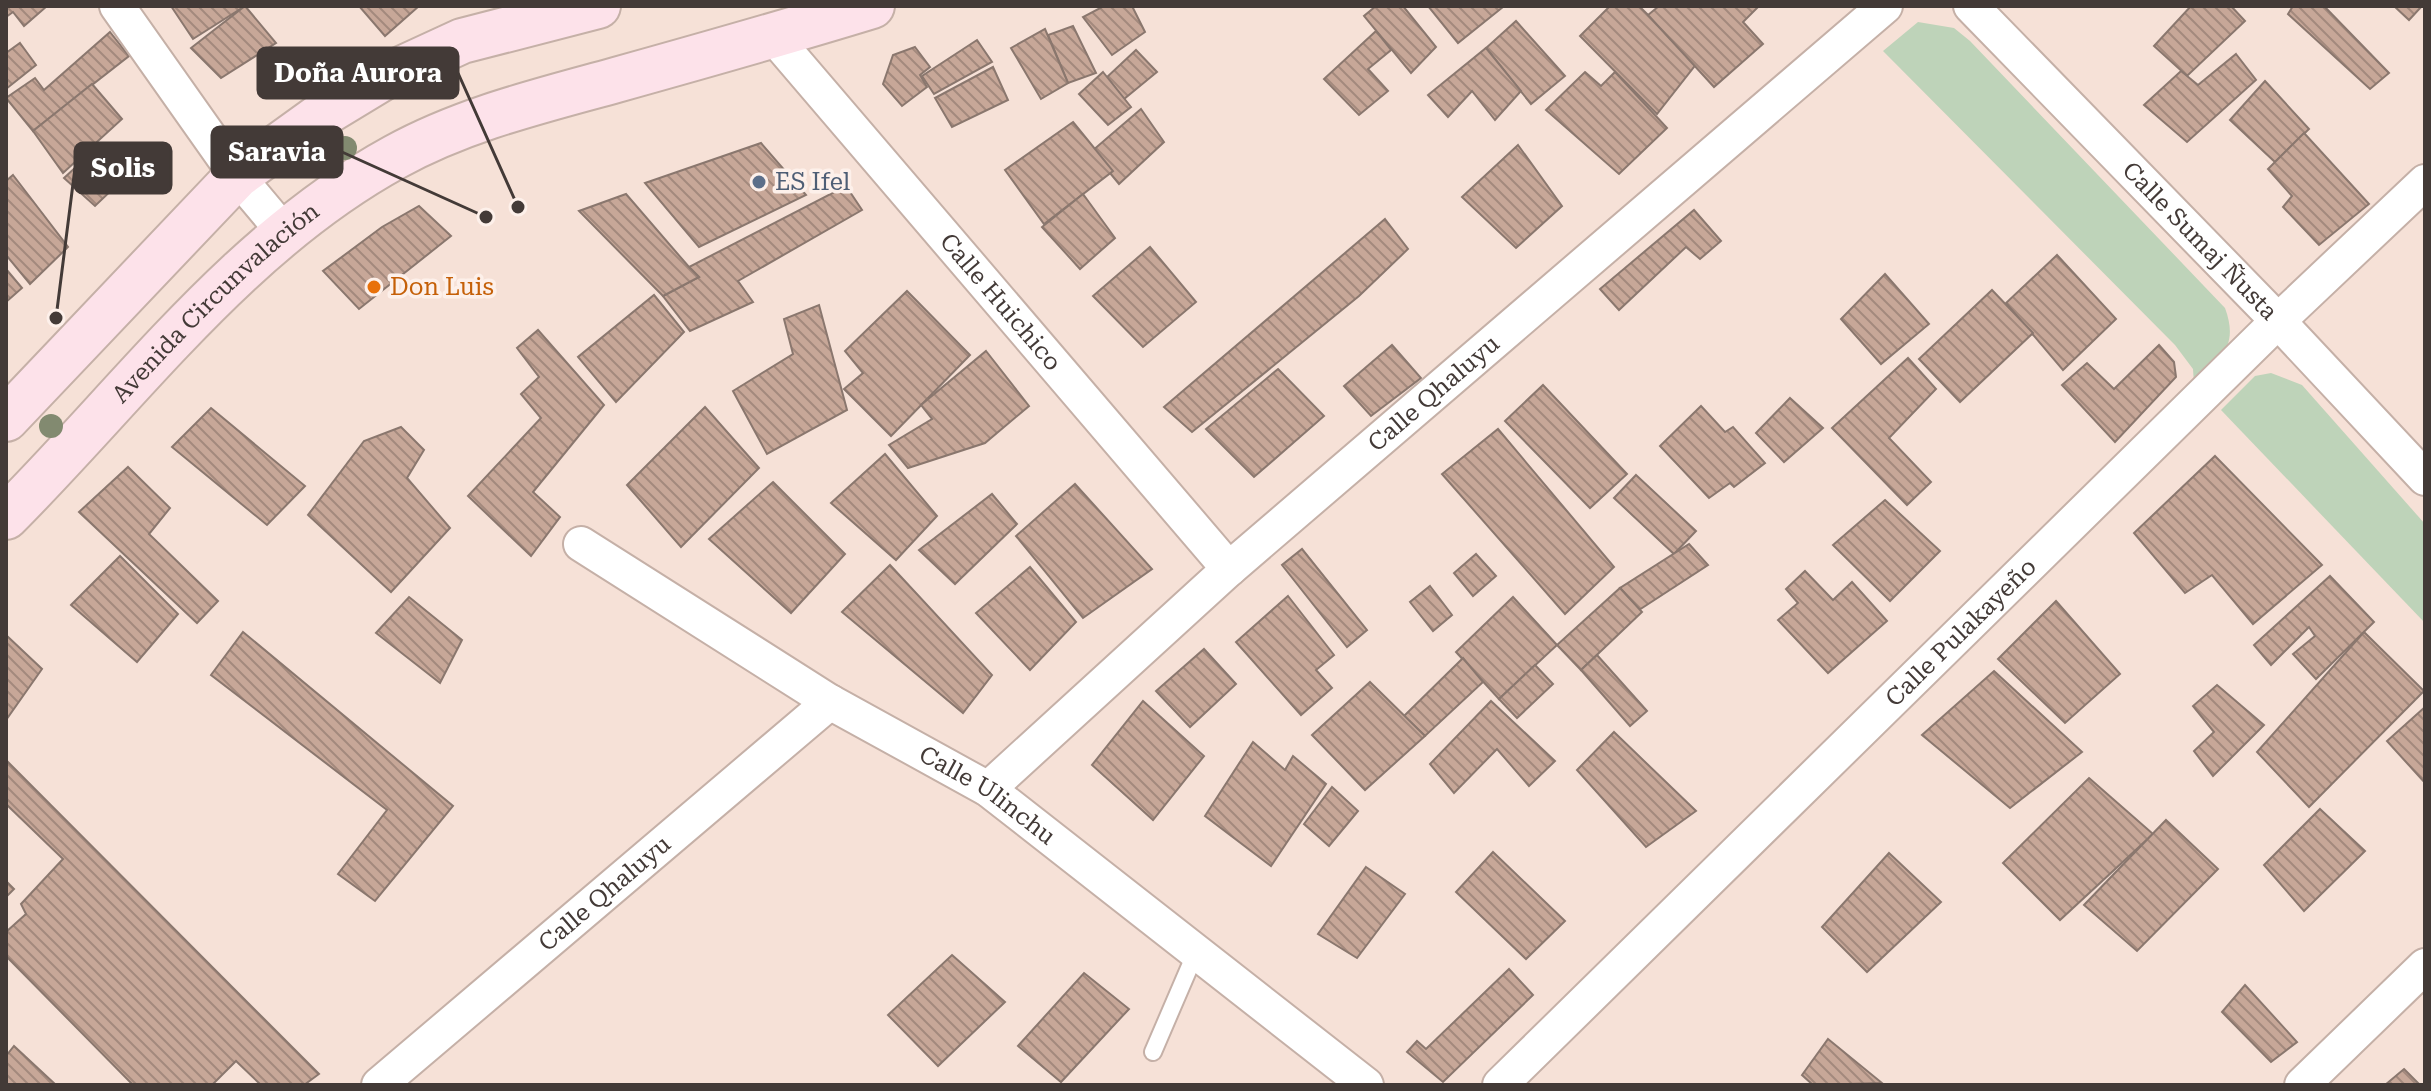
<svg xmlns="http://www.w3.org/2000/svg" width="2431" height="1091" font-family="'Roboto Serif',serif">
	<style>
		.green { fill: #bed3b9 }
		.building { fill: url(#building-back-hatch); stroke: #8a776e; stroke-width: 2 }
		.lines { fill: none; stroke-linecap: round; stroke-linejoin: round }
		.lane-casing { stroke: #c5b0a7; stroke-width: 20 }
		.street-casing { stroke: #c5b0a7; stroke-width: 38 }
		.secondary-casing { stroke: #c5b0a7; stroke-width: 48 }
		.lane { stroke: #fff; stroke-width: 16 }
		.street { stroke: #fff; stroke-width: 34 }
		.secondary { stroke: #fde2ea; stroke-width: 44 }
		.tree { fill: #828a70 }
		.service-dot { fill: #5c6f8a; stroke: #fdf0ea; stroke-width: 3 }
		.food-dot { fill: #e8710a; stroke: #fdf0ea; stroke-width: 3 }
		.labels { text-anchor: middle; stroke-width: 7; stroke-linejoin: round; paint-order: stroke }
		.service-label { font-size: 24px; fill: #4e5e75; stroke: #fdf0ea; text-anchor: start }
		.street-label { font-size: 24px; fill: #433a37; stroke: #fdf0ea }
		.food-label { font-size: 24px; fill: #c56008; stroke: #fdf0ea; text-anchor: start }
		.leader { fill: none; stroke: #433a37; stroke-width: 3 }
		.callout-dot { fill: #433a37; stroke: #fdf0ea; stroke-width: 3 }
		.callout { fill: #433a37; stroke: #433a37; stroke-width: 3 }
		.callout-label { font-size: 26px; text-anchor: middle; font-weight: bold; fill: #fff }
	</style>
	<defs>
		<pattern id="building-back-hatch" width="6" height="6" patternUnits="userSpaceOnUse" patternTransform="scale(2)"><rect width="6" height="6" fill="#c7a798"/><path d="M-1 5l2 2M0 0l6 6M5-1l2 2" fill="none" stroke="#a3897d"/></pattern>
	</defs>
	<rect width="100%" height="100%" fill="#f6e1d7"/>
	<g class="green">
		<path d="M1918 22 1954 28 1970 41 2225 308C2239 346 2221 359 2194 384L2193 369 2175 345 1883 51Z"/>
		<polygon points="2271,373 2302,385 2425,524 2425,623 2221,410 2255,376"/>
	</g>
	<g class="building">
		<polygon points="6,6 47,6 24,26 13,12 6,17"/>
		<polygon points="171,6 245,6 193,39"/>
		<polygon points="245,6 276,43 221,78 191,48"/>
		<polygon points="359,6 419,6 385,36"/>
		<polygon points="1104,6 1132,6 1145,32 1112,55 1083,17"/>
		<polygon points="1376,6 1403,6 1436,47 1411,73 1364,16"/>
		<polygon points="1428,6 1502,6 1503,7 1458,43"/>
		<polygon points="1610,6 1639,6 1697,63 1657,114 1580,36"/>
		<polygon points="1659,6 1759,6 1743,22 1763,44 1714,87 1648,15"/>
		<polygon points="2191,6 2231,6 2245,21 2187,76 2154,46"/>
		<polygon points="2293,6 2324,6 2389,73 2370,89 2288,14"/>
		<polygon points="2394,6 2422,6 2409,20"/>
		<polygon points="1516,21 1565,76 1531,104 1486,48"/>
		<polygon points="1073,26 1096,73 1068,83 1048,35"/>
		<polygon points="1045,29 1068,83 1041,99 1011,48"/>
		<polygon points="1376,31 1391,50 1368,69 1388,91 1359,115 1324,79"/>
		<polygon points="110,32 129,56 33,131 6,98 35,78 44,90"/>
		<polygon points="977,40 992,62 934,94 922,76"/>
		<polygon points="20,43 36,65 6,89 6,53"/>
		<polygon points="915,47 930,67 920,75 927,87 902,106 883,84 893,55"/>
		<polygon points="1486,48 1521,91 1495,120 1472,91 1448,117 1428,95"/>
		<polygon points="1136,50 1157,72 1124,99 1107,77"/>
		<polygon points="2236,54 2256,80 2187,142 2144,105 2181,71 2198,85"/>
		<polygon points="993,67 1008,100 952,127 935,98"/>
		<polygon points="1103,72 1131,107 1108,125 1079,94"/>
		<polygon points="1585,72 1601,86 1615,72 1667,128 1619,174 1546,110"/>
		<polygon points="2265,81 2309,129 2275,162 2230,120"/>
		<polygon points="92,84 122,119 63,173 33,131"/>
		<polygon points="1141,109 1164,142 1119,184 1092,151"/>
		<polygon points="1073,122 1113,171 1044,224 1005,170"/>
		<polygon points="2304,133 2369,204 2319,245 2283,207 2292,196 2268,169"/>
		<polygon points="761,143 806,195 699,247 645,183"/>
		<polygon points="1518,145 1562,206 1516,248 1462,197"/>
		<polygon points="88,156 117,185 95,206 64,178"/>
		<polygon points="13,175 68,247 30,284 6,255 6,181"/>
		<polygon points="846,186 862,210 738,281 753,302 690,331 663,296 699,277 689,267"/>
		<polygon points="626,194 689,267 699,277 663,296 579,211"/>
		<polygon points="1083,194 1115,238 1080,269 1042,227"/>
		<polygon points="419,206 451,236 359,309 323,271 382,227"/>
		<polygon points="1694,210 1721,241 1700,259 1686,247 1619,310 1600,289"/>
		<polygon points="1385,219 1408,249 1359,296 1192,432 1164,407"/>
		<polygon points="1150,247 1196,302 1143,347 1093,296"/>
		<polygon points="2057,255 2116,319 2063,370 2006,303"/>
		<polygon points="6,269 22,288 6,302"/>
		<polygon points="1885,274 1929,324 1881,364 1841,319"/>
		<polygon points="1992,290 2033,333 1960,402 1919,359"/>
		<polygon points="907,291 970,355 891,436 844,389 863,373 845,351"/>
		<polygon points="654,295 684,332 616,402 578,357"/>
		<polygon points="819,305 847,410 767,454 733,391 793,354 784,319"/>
		<polygon points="538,330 604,405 533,492 560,517 531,556 468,496 541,418 521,394 539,377 517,348"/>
		<polygon points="1392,345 1421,378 1371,416 1344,386"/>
		<polygon points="2159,345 2174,362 2176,377 2115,442 2062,385 2087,363 2114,389"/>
		<polygon points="986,351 1029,406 985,443 908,468 889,445 932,419 921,405"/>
		<polygon points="1908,358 1936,389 1889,438 1931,482 1907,505 1832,428"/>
		<polygon points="1278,369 1324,416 1254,477 1206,429"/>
		<polygon points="1543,385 1627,474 1590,508 1505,421"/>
		<polygon points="1790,398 1823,428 1784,462 1756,433"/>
		<polygon points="1701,406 1725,432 1733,427 1765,463 1734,487 1730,483 1709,498 1660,446"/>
		<polygon points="705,407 759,468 681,547 627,485"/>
		<polygon points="211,408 305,486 267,525 172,447"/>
		<polygon points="401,427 424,450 407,478 450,528 391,592 308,515 364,441"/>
		<polygon points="1498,429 1614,567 1565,614 1442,474"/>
		<polygon points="885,454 937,516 896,560 831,503"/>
		<polygon points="2215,456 2322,565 2253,624 2212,575 2185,593 2134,533"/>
		<polygon points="128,467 170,508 149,534 218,601 197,623 79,512"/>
		<polygon points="1636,475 1696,531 1674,554 1614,498"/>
		<polygon points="773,482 845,554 791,613 709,539"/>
		<polygon points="1075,484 1152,569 1083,618 1016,536"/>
		<polygon points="992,494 1017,524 955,584 919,550"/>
		<polygon points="1885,500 1940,551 1890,601 1833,545"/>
		<polygon points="1689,544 1708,565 1639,610 1620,588"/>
		<polygon points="1302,549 1367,630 1347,647 1282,565"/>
		<polygon points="1476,554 1496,576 1473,596 1454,573"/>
		<polygon points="120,556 178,614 137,662 71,605"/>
		<polygon points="890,565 992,675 963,713 842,612"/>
		<polygon points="1030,567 1076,622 1030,670 976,613"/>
		<polygon points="1805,571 1833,600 1852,582 1887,621 1828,673 1778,620 1798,603 1786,589"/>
		<polygon points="2330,576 2374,622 2316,679 2293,654 2315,636 2309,627 2271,665 2254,645"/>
		<polygon points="1430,586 1452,615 1433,631 1410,602"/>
		<polygon points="1620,588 1642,612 1581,670 1557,645"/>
		<polygon points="1288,596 1334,655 1316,670 1332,688 1301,715 1236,642"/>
		<polygon points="409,597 462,640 440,683 376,633"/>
		<polygon points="1513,597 1557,645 1499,699 1456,652"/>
		<polygon points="2056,601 2120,674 2065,723 1998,659"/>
		<polygon points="243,632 453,806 375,901 338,874 387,810 211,675"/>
		<polygon points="2364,632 2424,691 2309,807 2257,752"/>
		<polygon points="6,635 42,669 6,720"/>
		<polygon points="1204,649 1236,684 1190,727 1156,691"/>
		<polygon points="1597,655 1647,711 1630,726 1581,670"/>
		<polygon points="1463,658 1483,682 1425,736 1404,716"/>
		<polygon points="1535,665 1553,684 1517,718 1499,699"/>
		<polygon points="1994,671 2082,752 2010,808 1922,735"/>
		<polygon points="1370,682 1425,736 1365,790 1312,735"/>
		<polygon points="2217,685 2264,725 2213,776 2194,751 2214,732 2193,706"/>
		<polygon points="1143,701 1204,756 1153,820 1092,765"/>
		<polygon points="1491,701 1555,761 1529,786 1497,749 1454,793 1430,764"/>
		<polygon points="2425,707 2425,783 2387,741"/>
		<polygon points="1614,732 1696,811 1646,847 1577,770"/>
		<polygon points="1253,742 1285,770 1293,756 1326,784 1271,866 1205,816"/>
		<polygon points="6,760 319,1074 304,1085 261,1085 236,1061 212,1085 133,1085 6,956 6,932 26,914 21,904 63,859 6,804"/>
		<polygon points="2089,778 2153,834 2060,920 2003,863"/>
		<polygon points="1332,787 1358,811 1329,846 1304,824"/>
		<polygon points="2320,809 2365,851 2304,911 2264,865"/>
		<polygon points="2166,820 2218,869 2137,951 2084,905"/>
		<polygon points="1493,852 1565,921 1526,959 1456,892"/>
		<polygon points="1889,853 1941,902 1867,972 1822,927"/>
		<polygon points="1366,867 1405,894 1357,958 1318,934"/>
		<polygon points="6,881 14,889 6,897"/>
		<polygon points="952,955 1005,1002 938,1066 888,1015"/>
		<polygon points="1509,969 1533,995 1443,1082 1407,1052 1417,1041 1426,1049"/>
		<polygon points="1084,973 1129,1009 1061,1082 1018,1046"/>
		<polygon points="2245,985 2297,1042 2271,1062 2222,1012"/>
		<polygon points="1828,1039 1882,1083 1813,1085 1802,1075"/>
		<polygon points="14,1046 56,1085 6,1085 6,1056"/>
		<polygon points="2404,1069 2420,1085 2385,1085"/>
	</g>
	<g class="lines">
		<g class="lane-casing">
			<polyline id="lane" points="1153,1052 1196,952"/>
		</g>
		<g class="street-casing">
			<g id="street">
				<polyline points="117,6 237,176 284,232"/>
				<path id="s1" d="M1971 6 2278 321 2425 478"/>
				<path id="s2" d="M773 36 1229 569"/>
				<path id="s3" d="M581 544 830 702 988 789 1366 1085"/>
				<path id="s4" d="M988 789 1229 569 1885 6"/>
				<path id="s5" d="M379 1085 830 702"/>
				<path id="s6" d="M1500 1085 2278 321 2425 182"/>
				<polyline points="2302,1085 2425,966"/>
			</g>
		</g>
		<g class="secondary-casing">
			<g id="secondary">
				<polyline points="6,419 237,176 320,116 386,76 462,41 598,6"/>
				<path id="s7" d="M6 517C130 393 238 243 395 157 464 119 540 101 616 80 702 56 787 32 872 6"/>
			</g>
		</g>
		<use href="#lane" class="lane"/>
		<use href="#street" class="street"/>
		<use href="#secondary" class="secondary"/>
	</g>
	<g class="tree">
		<circle cx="345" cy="148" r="12"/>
		<circle cx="51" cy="426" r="12"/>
	</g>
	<circle class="service-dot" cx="759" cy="182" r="8"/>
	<circle class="food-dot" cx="374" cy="287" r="8"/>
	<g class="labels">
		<g class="service-label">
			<text x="775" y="190">ES Ifel</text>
		</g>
		<g class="street-label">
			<text dy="8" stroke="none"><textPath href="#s1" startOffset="328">Calle Sumaj Ñusta</textPath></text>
			<text dy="8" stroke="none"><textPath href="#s2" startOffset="350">Calle Huichico</textPath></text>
			<text dy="8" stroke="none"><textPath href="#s7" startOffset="300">Avenida Circunvalación</textPath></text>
			<text dy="8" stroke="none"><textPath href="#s4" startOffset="596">Calle Qhaluyu</textPath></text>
			<text dy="8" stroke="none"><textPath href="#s6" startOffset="646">Calle Pulakayeño</textPath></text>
			<text dy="8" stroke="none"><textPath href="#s3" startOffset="478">Calle Ulinchu</textPath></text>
			<text dy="8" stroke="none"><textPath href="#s5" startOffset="296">Calle Qhaluyu</textPath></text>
		</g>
		<g class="food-label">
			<text x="390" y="295">Don Luis</text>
		</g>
	</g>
	<path class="leader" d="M518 207L458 73M486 217L342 152M56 318L75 168"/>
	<g class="callout-dot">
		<circle cx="518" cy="207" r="8"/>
		<circle cx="486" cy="217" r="8"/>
		<circle cx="56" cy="318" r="8"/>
	</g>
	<g class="callout">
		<rect x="258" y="48" width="200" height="50" rx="8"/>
		<rect x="212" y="127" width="130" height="50" rx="8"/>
		<rect x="75" y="143" width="96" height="50" rx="8"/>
	</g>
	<g class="callout-label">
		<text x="358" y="82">Doña Aurora</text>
		<text x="277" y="161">Saravia</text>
		<text x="123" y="177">Solis</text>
	</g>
	<rect width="2431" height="1091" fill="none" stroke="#433a37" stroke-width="16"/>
</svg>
